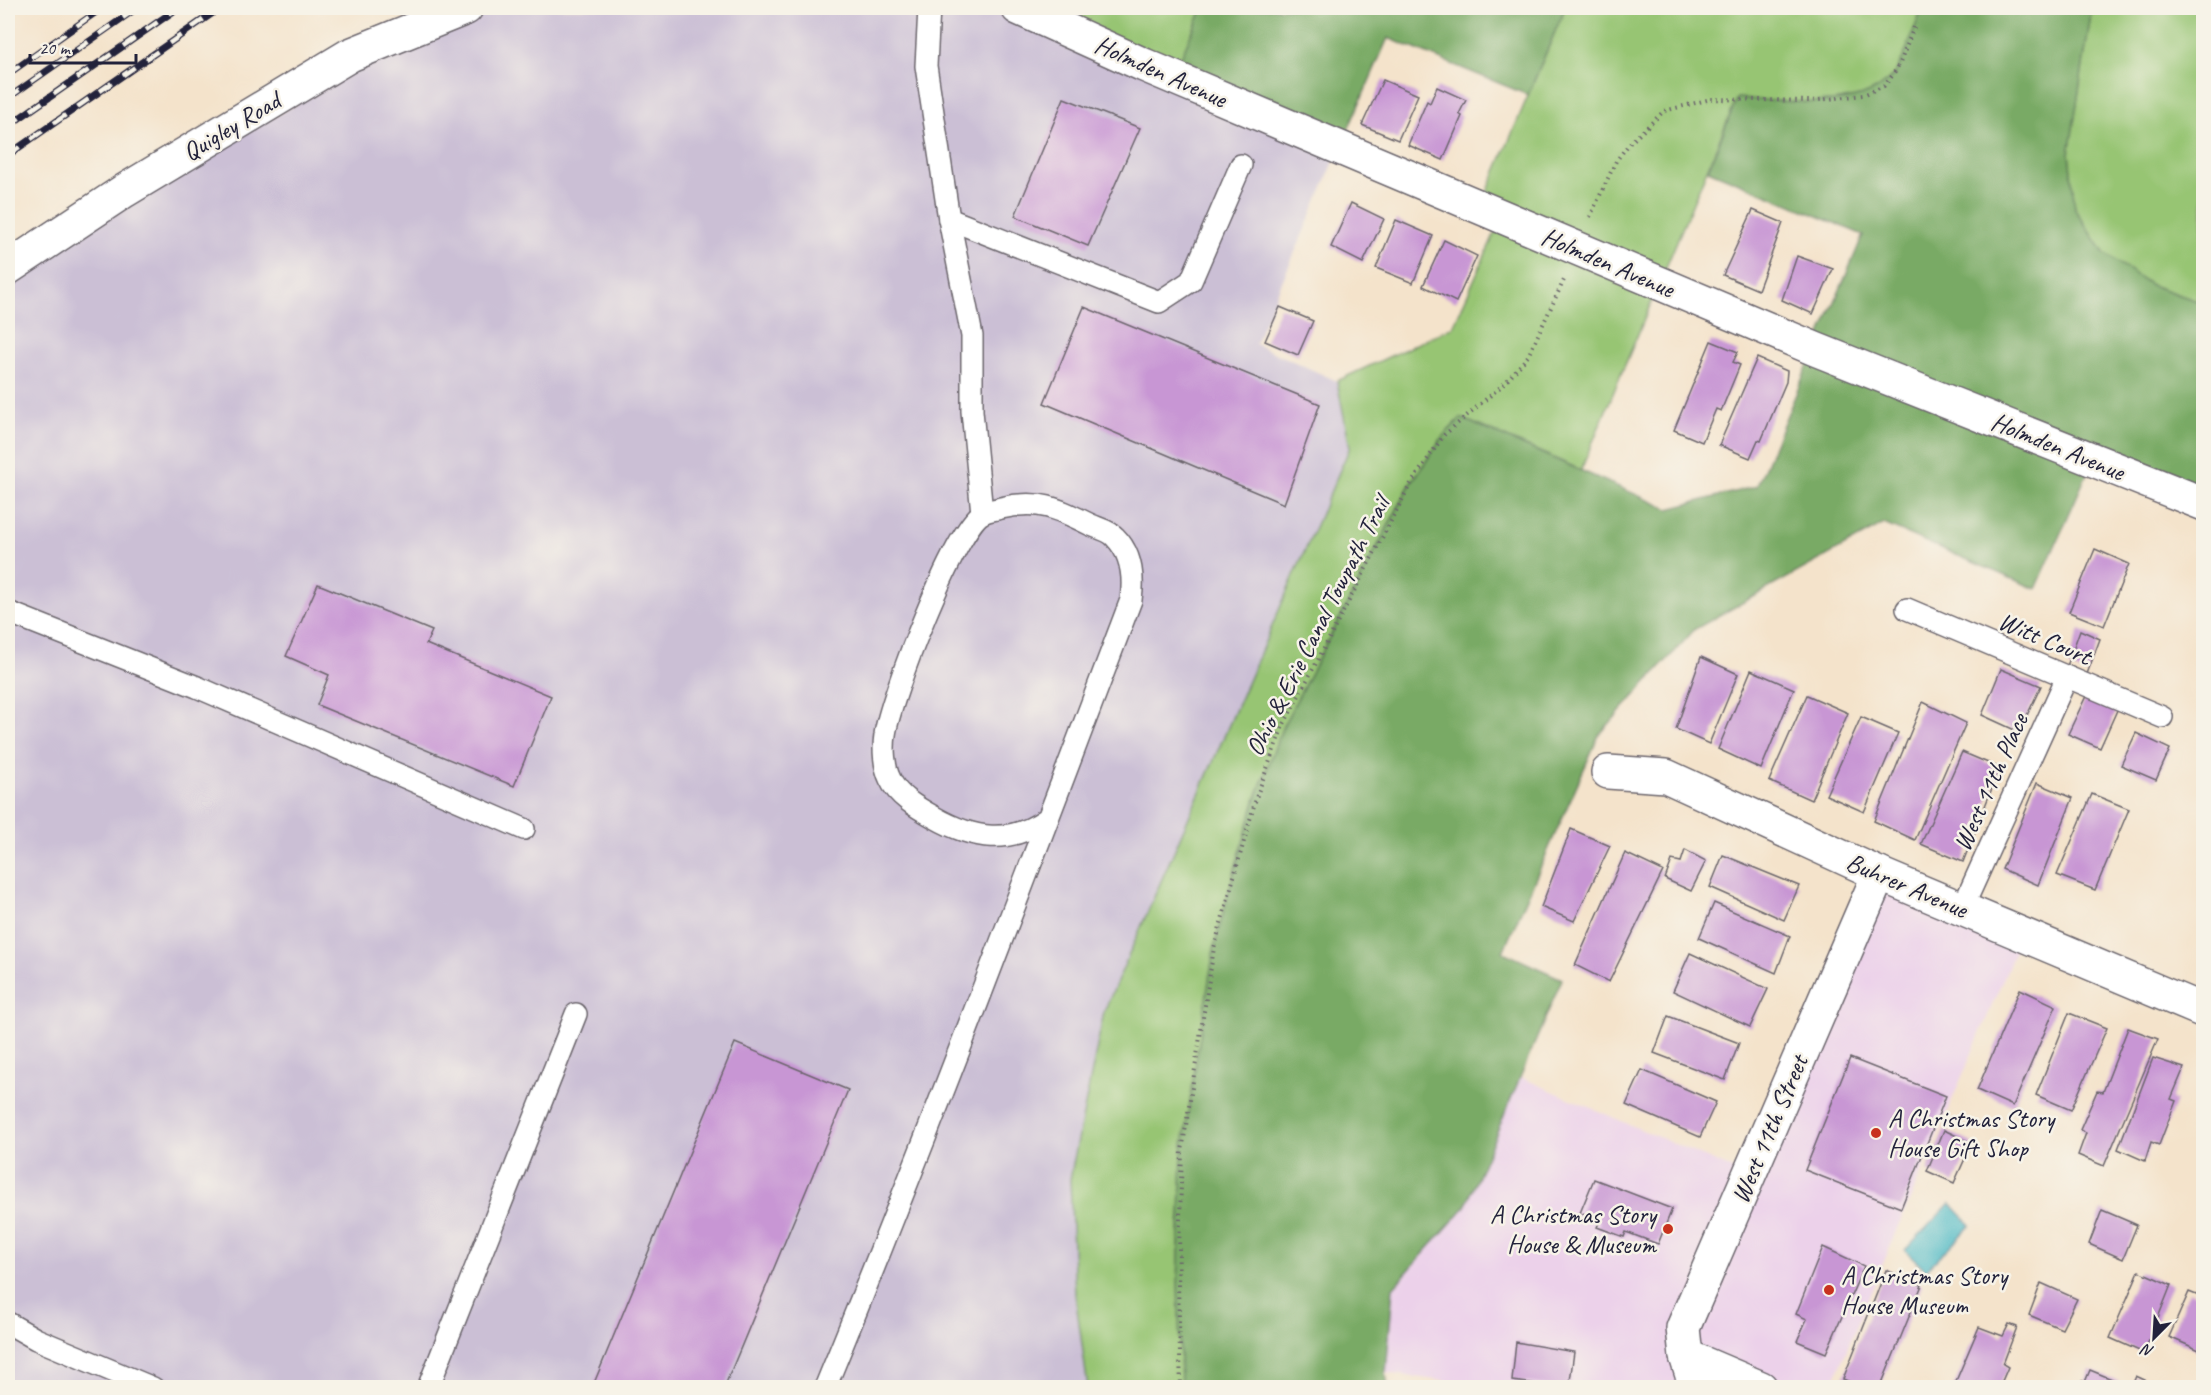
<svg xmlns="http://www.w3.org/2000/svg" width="2211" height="1395" font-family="Caveat,sans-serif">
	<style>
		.built { fill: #ecd1ea }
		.industrial { fill: #cbbfd5 }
		.green { fill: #97c573; stroke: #5c7457; stroke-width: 1.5 }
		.forest { fill: #79aa65; stroke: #4e6650; stroke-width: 1.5 }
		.water { fill: #4ab8c4; stroke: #366d80; stroke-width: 1.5 }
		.building { fill: #c896d4 }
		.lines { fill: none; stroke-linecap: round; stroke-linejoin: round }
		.service-casing { stroke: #6c666d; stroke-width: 24 }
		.minor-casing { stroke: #6c666d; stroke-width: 36 }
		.tertiary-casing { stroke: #6c666d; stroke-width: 36 }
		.path { stroke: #6c666d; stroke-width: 4; stroke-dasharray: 1.5 4.5; stroke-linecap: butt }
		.service { stroke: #fff; stroke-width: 21 }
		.minor { stroke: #fff; stroke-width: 33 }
		.tertiary { stroke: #fff; stroke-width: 33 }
		.rail-casing { stroke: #22223b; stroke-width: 7 }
		.rail { stroke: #f7f3e8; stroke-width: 4.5; stroke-dasharray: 14; stroke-linecap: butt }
		.poi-dot { fill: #c8321e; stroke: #f7f3e8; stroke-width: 2 }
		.labels { text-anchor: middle; stroke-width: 5; stroke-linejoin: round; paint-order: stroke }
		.street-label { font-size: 26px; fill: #22223b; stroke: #f7f3e8 }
		.poi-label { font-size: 26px; fill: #22223b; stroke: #f7f3e8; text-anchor: start }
	</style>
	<rect width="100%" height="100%" fill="#f7f3e8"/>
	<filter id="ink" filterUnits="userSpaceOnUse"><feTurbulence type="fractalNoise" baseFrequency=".0167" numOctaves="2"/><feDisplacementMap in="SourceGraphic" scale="12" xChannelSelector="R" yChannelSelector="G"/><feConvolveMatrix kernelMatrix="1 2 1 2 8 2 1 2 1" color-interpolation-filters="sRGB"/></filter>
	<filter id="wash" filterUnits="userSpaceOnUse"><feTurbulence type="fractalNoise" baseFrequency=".008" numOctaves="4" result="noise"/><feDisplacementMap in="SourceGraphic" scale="24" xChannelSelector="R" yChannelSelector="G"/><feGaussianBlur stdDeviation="1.35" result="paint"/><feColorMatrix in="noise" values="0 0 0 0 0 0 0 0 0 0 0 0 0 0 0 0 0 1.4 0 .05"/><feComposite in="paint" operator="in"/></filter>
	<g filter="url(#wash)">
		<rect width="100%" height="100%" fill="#f4e3cb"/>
		<polygon class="built" points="1879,874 2022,934 1831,1387 1494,1388 1386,1373 1393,1288 1465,1207 1520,1077 1748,1176"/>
		<polygon class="industrial" points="466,8 1018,8 1340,148 1255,344 1337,381 1351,447 1104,1012 1070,1179 1075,1294 1088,1387 8,1388 8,268"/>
		<g class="green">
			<polygon points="1018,8 1203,8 1172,77"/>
			<path d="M1565 8H1923C1913 29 1907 56 1893 75 1865 113 1778 101 1737 98L1581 470 1461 418 1444 435 1410 484 1283 726 1257 795 1233 876 1214 948 1179 1223 1181 1387 1088 1388 1075 1294 1070 1179 1104 1012 1350 447 1337 381 1453 327 1502 217 1481 207Z"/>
			<polygon points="2092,8 2203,8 2203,303 2151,285 2104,253 2075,209 2069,154"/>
		</g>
		<g class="forest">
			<polygon points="1203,8 1565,8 1528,95 1388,38 1340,148 1172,77"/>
			<path d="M1923 8H2092L2069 154 2075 209 2104 253 2151 285 2203 303V504L2093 460 2036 589 1884 524 1695 629 1599 735 1503 952 1562 979 1465 1207 1393 1288 1386 1373 1388 1387 1181 1388 1178 1285 1182 1151 1214 948 1233 876 1257 795 1283 726 1410 485 1444 435 1461 418 1669 509 1757 486 1863 235 1708 170 1737 98C1778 101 1865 113 1893 75 1907 56 1913 29 1923 8Z"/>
		</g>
		<polygon class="water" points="1950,1203 1971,1225 1926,1270 1905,1250"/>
		<g id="blocks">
			<g class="building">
				<polygon points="1383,80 1418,95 1398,140 1362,125"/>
				<polygon points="1437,87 1466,100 1459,114 1462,116 1443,160 1408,145 1427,101 1430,103"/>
				<polygon points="1064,98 1140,128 1088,246 1015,216"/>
				<polygon points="1351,203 1384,219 1363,263 1331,247"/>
				<polygon points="1753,210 1783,223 1758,290 1723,275"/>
				<polygon points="1396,220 1433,236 1413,283 1376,268"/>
				<polygon points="1444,240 1477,256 1456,302 1423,286"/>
				<polygon points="1797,256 1833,269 1813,314 1782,300"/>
				<polygon points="1084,307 1320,404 1284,504 1044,403"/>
				<polygon points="1280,307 1313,321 1298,355 1265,341"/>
				<polygon points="1711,341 1738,352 1733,362 1740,365 1721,411 1716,409 1702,442 1674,430"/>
				<polygon points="1757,358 1787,371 1786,382 1761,441 1758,440 1750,458 1719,445"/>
				<polygon points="2095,549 2129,564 2104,626 2069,612"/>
				<polygon points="318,584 432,631 426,644 551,696 514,786 317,705 329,675 286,656"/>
				<polygon points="2080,630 2100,639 2087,674 2067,666"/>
				<polygon points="1701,657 1738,674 1709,744 1676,729"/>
				<polygon points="2001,669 2041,686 2019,732 1982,715"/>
				<polygon points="1751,670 1794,689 1761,769 1718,749"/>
				<polygon points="2087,694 2118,708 2100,748 2068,734"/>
				<polygon points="1807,695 1848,713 1811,800 1769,781"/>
				<polygon points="1923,702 1966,723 1915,840 1874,821"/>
				<polygon points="1861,717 1898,733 1864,812 1826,795"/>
				<polygon points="2136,733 2170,749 2156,780 2121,765"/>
				<polygon points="1962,752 2000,768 1963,862 1921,844"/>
				<polygon points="2037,783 2073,798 2038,885 2002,869"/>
				<polygon points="2092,794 2129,809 2095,890 2057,875"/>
				<polygon points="1571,829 1610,846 1574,921 1541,907"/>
				<polygon points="1685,850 1706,861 1691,891 1665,879 1672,860 1681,862"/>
				<polygon points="1625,853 1663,871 1609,982 1575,965"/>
				<polygon points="1723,855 1799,886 1784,920 1710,887"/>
				<polygon points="1714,903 1790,936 1776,973 1699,938"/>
				<polygon points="1690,953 1768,989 1750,1027 1673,991"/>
				<polygon points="2020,989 2056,1006 2013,1106 1977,1090"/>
				<polygon points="2069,1013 2107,1028 2071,1110 2036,1095"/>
				<polygon points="1668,1016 1739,1043 1725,1080 1654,1053"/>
				<polygon points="2128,1028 2158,1039 2104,1166 2078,1155 2086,1133 2080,1130 2097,1091 2103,1092"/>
				<polygon points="735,1043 848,1090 724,1388 592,1388"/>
				<polygon points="1850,1058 1946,1096 1901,1208 1805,1170"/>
				<polygon points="2153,1058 2184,1068 2171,1099 2176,1101 2159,1145 2151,1142 2145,1161 2118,1149"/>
				<polygon points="1642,1070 1716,1102 1700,1137 1626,1105"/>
				<polygon points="1944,1130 1972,1143 1954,1183 1927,1171"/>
				<polygon points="1594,1179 1672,1209 1658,1244 1626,1232 1624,1237 1597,1227 1600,1221 1580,1213"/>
				<polygon points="2102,1210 2137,1225 2123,1259 2089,1244"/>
				<polygon points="1823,1247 1864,1266 1826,1353 1797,1341 1807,1319 1796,1314"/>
				<polygon points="1886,1270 1922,1285 1880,1388 1864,1388 1843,1379"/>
				<polygon points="2139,1271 2171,1285 2144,1353 2110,1338"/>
				<polygon points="2041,1283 2077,1299 2062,1329 2029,1315"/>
				<polygon points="2189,1292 2204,1298 2204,1352 2169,1337"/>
				<polygon points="2009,1324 2017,1327 2003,1364 2008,1367 1999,1388 1953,1388 1979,1327 2003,1336"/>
				<polygon points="1516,1342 1574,1352 1569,1388 1512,1381"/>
				<polygon points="2090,1370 2119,1382 2117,1388 2079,1388 2082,1381 2085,1382"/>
				<polygon points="2136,1376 2162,1388 2131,1388"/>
			</g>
		</g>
	</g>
	<g filter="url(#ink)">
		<use href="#blocks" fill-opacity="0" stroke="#6c666d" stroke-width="1.5"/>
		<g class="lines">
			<g class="service-casing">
				<g id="service">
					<polyline points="929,8 926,66 949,219 972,336 972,411 982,513"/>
					<polyline points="949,219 1159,302 1191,281 1241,165"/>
					<polyline points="1907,609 2162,717"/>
					<polyline points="8,612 197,687 524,829"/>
					<polyline points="1962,909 2067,677"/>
					<polyline points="8,1323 36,1339 153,1388"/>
					<polyline points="428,1388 576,1014"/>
					<path d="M825 1388C932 1127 1031 863 1131 600 1134 578 1132 554 1115 537 1110 531 1098 528 1091 525 1057 508 1039 499 1001 508 995 510 988 510 983 513 956 525 889 701 885 735 883 748 884 767 890 779 898 797 918 808 934 817 974 840 1010 845 1048 818"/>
				</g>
			</g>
			<g class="minor-casing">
				<g id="minor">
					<polyline points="1018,8 1144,65 1815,349 2204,504"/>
					<polyline points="1608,772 1666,776 1879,874 2204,1011"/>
					<polyline points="1686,1356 1761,1388"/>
					<polyline points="1696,1388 1686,1356 1683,1328 1879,874"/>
				</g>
			</g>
			<g class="tertiary-casing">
				<polyline id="tertiary" points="8,268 124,191 350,55 466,8"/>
			</g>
			<g class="path">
				<polyline points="1590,217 1616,161 1629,144 1664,111 1711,99 1810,101 1863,95 1884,86 1892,76 1900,63 1914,27"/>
				<polyline points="1181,1388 1178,1285 1182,1151 1214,948 1257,795 1283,726 1410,485 1444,435 1505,383 1528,356 1564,280"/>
			</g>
			<use href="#service" class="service"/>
			<use href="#minor" class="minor"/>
			<use href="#tertiary" class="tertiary"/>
			<g class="rail-casing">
				<g id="rail">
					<polyline points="8,74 102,8"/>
					<polyline points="8,98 137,8"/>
					<polyline points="8,126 178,8"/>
					<polyline points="8,155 220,8"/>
				</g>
			</g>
			<use href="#rail" class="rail"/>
		</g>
	</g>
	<g class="poi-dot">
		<circle cx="1876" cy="1133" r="6"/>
		<circle cx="1668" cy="1229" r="6"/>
		<circle cx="1829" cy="1290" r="6"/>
	</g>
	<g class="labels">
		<g class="street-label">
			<text transform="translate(1161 71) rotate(24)" y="9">Holmden Avenue</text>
			<text transform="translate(231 126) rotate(-31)" y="9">Quigley Road</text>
			<text transform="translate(1608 262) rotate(23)" y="9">Holmden Avenue</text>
			<text transform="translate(2058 446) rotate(22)" y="9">Holmden Avenue</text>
			<text transform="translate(1317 626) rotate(-63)" y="9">Ohio &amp; Erie Canal Towpath Trail</text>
			<text transform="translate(2045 638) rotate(23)" y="9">Witt Court</text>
			<text transform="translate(1990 782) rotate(-66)" y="9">West 11th Place</text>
			<text transform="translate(1907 885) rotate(23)" y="9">Buhrer Avenue</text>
			<text transform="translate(1769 1129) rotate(-67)" y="9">West 11th Street</text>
		</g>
		<g class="poi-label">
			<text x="1888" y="1127">A Christmas Story<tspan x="1888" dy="30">House Gift Shop</tspan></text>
			<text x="1656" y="1223" text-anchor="end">A Christmas Story<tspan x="1656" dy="30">House &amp; Museum</tspan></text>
			<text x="1841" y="1284">A Christmas Story<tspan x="1841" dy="30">House Museum</tspan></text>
		</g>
	</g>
	<rect width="2211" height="1395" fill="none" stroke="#f7f3e8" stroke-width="30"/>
	<g transform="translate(2154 1338) rotate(204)" stroke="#f7f3e8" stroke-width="4.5" paint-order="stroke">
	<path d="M0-4.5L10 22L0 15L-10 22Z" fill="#22223b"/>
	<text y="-9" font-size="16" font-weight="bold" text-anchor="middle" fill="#22223b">N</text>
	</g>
	<path d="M30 54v9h106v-9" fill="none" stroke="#22223b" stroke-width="3"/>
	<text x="39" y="54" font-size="18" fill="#22223b" stroke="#f7f3e8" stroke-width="4.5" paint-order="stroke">20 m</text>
</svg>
